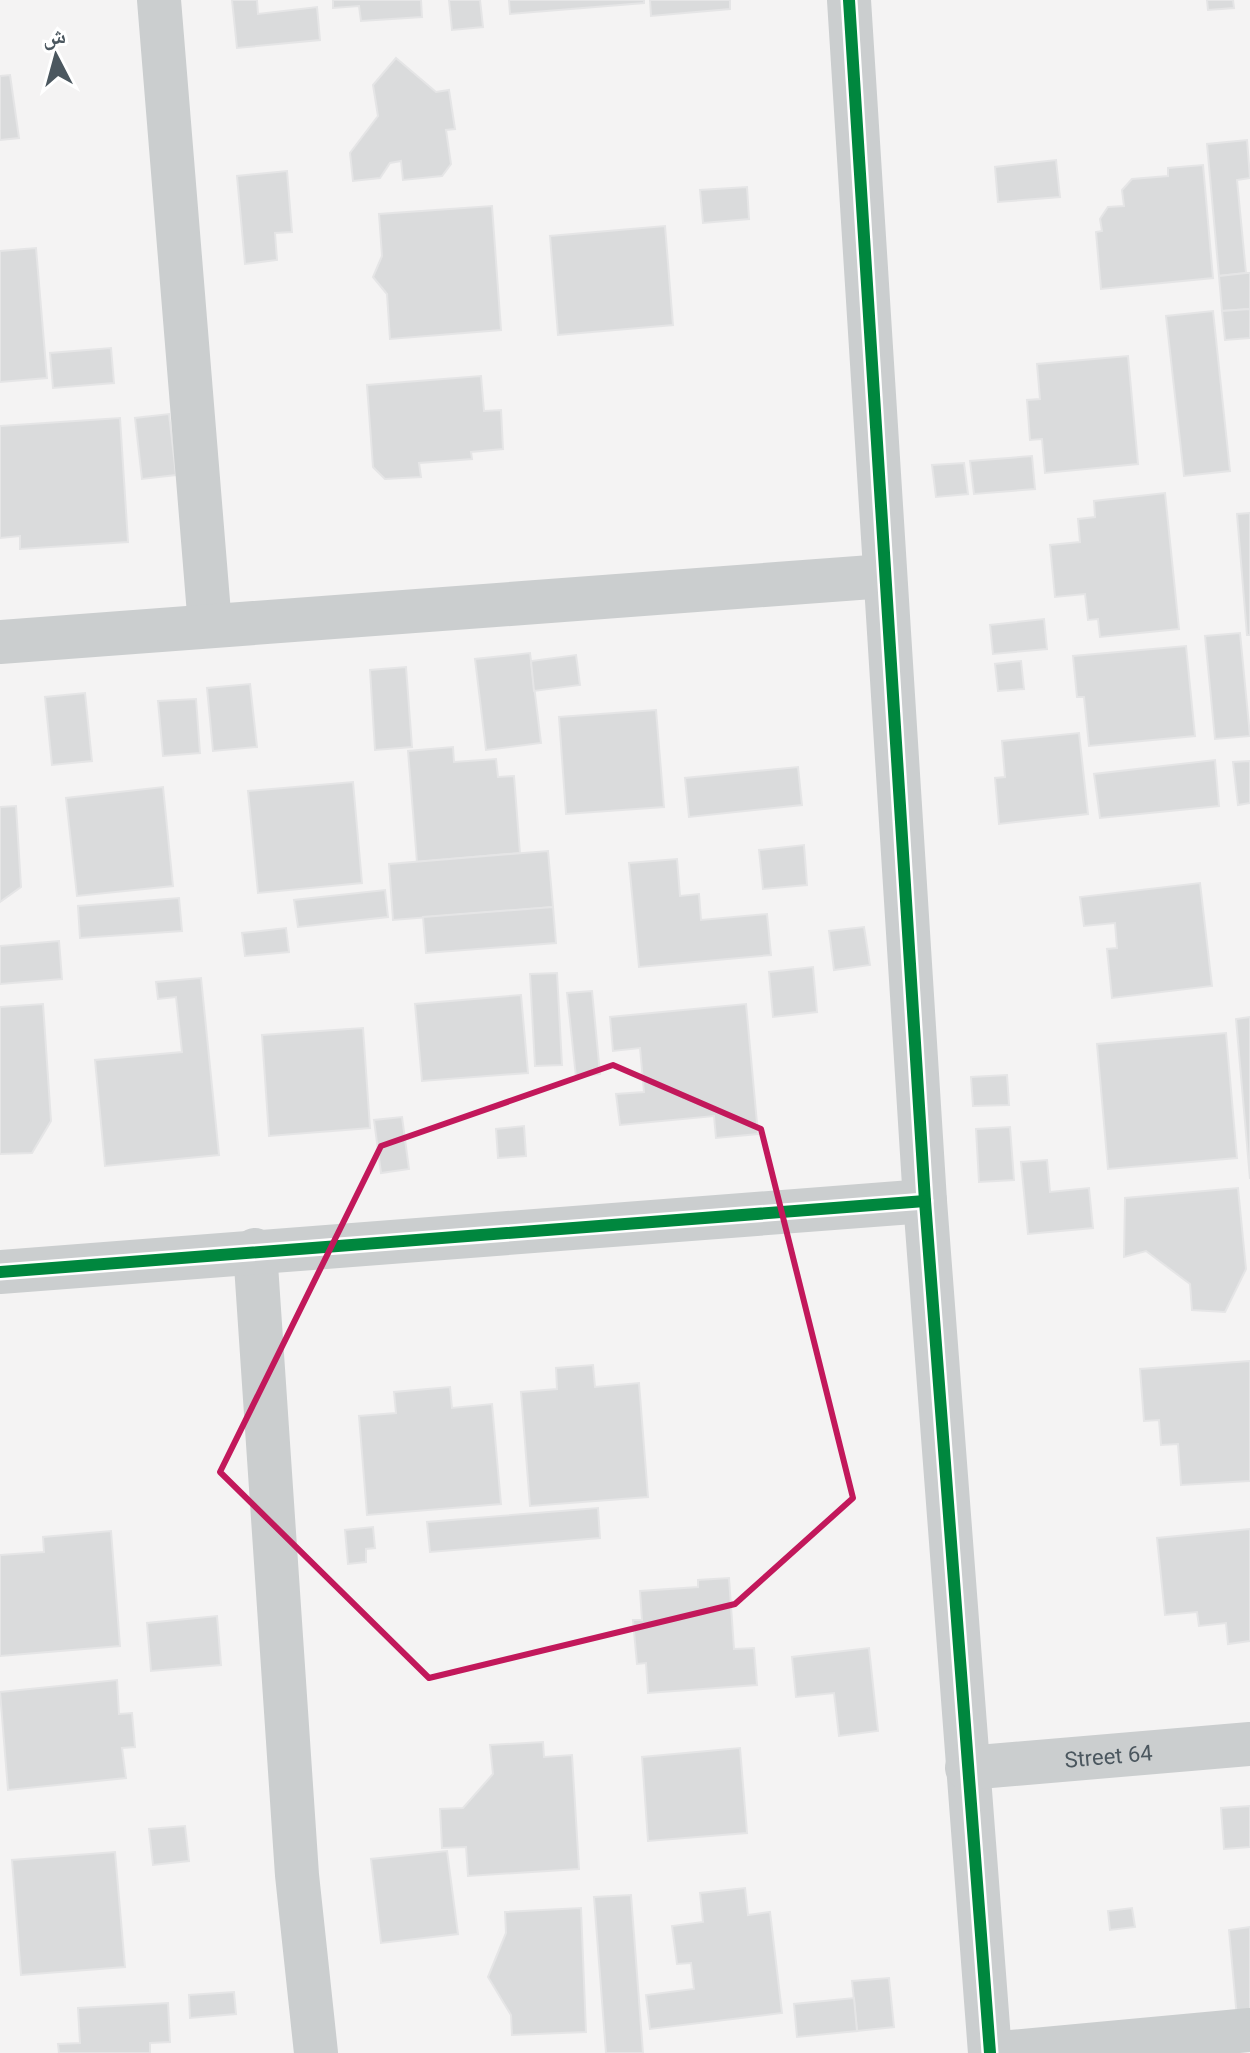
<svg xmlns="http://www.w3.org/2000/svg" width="1250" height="2053" font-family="Roboto,'Noto Naskh Arabic',sans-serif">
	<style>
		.building { fill: #dadbdc; stroke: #e5e5e6; stroke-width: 2 }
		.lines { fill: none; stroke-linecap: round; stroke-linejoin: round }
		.minor { stroke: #cbcecf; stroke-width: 44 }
		.cycleway-casing { stroke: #fff; stroke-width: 17 }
		.cycleway { stroke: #00873e; stroke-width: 12 }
		.marked { fill: none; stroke: #c2185b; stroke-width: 6; stroke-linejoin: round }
		.labels { text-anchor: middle; stroke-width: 8; stroke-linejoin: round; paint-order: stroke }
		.street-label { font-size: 22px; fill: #4b575f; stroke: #fff }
	</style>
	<rect width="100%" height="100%" fill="#f4f3f3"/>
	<g class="building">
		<polygon points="232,0 257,0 258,14 317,7 320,40 237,48"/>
		<polygon points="333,0 421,0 422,17 361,21 359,6 333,8"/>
		<polygon points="449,0 480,0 483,27 452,30"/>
		<polygon points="509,0 644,0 644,3 510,14"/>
		<polygon points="650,0 730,0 730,9 651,16"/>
		<polygon points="1207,0 1233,0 1234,8 1208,10"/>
		<polygon points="396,58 436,92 449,90 455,129 446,130 451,164 442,176 403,180 401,161 390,163 380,178 353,181 350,153 378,116 373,85"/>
		<polygon points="10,75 19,138 0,140 0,76"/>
		<polygon points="1247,140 1250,178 1237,180 1246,273 1219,276 1207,144"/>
		<polygon points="1056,160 1060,197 998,202 995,167"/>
		<polygon points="1203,165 1213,278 1101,289 1096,232 1102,231 1100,219 1108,207 1124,206 1122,190 1132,179 1168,176 1168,168"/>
		<polygon points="287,171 292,232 275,233 277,260 245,264 237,176"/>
		<polygon points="747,187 749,219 703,223 700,190"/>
		<polygon points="492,206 501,330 390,339 387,294 373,277 382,256 379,214"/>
		<polygon points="665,226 673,325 558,335 550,236"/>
		<polygon points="36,248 47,378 0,382 0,251"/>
		<polygon points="1246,273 1250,273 1250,309 1222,311 1219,276"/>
		<polygon points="1250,309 1250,338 1225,340 1222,311"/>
		<polygon points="1213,311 1230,471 1184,476 1166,316"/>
		<polygon points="111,348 114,383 53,388 50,353"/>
		<polygon points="1128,356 1138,464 1045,473 1042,439 1030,440 1027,400 1040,399 1037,364"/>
		<polygon points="481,376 484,411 501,410 503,449 471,452 472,459 419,463 421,477 385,479 373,467 367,385"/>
		<polygon points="169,414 176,475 142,479 135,418"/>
		<polygon points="120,418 128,542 20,549 20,536 0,538 0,426"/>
		<polygon points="1032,456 1035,489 974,494 970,461"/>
		<polygon points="964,463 968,494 936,497 932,465"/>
		<polygon points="1165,493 1179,629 1100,637 1098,619 1088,620 1085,594 1055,597 1050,545 1080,542 1078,519 1095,517 1094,501"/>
		<polygon points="1250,513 1250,635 1247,635 1237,514"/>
		<polygon points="1044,619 1047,649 993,654 990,625"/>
		<polygon points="1240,633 1250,736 1215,739 1205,636"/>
		<polygon points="1186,646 1195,736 1089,746 1084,697 1077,697 1073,656"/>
		<polygon points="530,653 541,743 486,750 475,659"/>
		<polygon points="576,655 580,685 534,691 531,661"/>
		<polygon points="1021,661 1024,689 998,691 995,664"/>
		<polygon points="406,667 412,747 375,750 370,670"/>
		<polygon points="250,684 257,747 213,751 207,688"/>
		<polygon points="85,693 92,761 52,765 45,697"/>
		<polygon points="196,699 200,753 163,756 158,701"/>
		<polygon points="656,710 664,807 566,814 559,717"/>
		<polygon points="1079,733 1088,814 999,824 995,778 1005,777 1002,741"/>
		<polygon points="453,747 454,762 496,759 498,777 514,776 520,853 417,862 408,751"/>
		<polygon points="1215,760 1219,806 1100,818 1094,774"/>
		<polygon points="1250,761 1250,803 1238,805 1233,762"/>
		<polygon points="798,767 802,805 689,817 685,778"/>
		<polygon points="353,782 362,883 258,893 248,791"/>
		<polygon points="163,787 173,886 77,896 66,798"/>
		<polygon points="16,806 21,887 0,902 0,807"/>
		<polygon points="804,845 807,885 763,889 759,850"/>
		<polygon points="548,851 553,907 393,920 389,864"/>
		<polygon points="677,859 680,896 699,894 701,920 767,914 771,955 639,967 629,863"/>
		<polygon points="1200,883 1212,986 1112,998 1107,949 1117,948 1115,923 1084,926 1080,897"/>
		<polygon points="385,890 388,917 298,927 294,900"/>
		<polygon points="179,898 182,931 80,938 78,906"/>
		<polygon points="553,907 556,943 426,953 423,917"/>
		<polygon points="864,927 870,965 834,970 829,931"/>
		<polygon points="286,928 289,952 245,956 242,933"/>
		<polygon points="59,941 62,979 0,984 0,946"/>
		<polygon points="813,967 817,1012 773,1017 769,972"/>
		<polygon points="557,973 562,1065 535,1066 530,974"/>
		<polygon points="201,978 219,1155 105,1166 95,1060 182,1052 176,997 158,999 156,982"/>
		<polygon points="592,991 600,1074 576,1077 567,993"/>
		<polygon points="521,995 528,1073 422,1081 415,1004"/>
		<polygon points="43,1004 51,1121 32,1153 0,1154 0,1007"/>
		<polygon points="746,1004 758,1134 716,1138 714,1116 620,1125 616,1094 644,1092 640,1048 613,1051 610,1017"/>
		<polygon points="1250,1017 1250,1179 1236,1019"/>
		<polygon points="363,1028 370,1128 269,1136 262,1035"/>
		<polygon points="1226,1033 1237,1158 1108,1169 1097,1044"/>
		<polygon points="1007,1075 1009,1105 973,1106 971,1077"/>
		<polygon points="402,1117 409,1169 381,1173 374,1120"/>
		<polygon points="524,1126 526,1156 498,1158 496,1129"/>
		<polygon points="1010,1127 1014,1180 979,1182 976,1129"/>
		<polygon points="1047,1160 1050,1192 1089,1188 1093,1228 1028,1234 1021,1162"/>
		<polygon points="1238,1188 1246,1269 1225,1312 1192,1310 1190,1284 1146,1251 1124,1257 1125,1198"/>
		<polygon points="1250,1361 1250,1481 1181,1485 1178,1444 1161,1445 1159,1420 1144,1421 1140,1369"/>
		<polygon points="593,1365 595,1387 639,1383 648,1497 530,1506 521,1392 557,1389 556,1368"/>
		<polygon points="450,1387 452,1408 492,1404 501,1504 367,1515 359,1416 396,1413 394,1392"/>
		<polygon points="598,1508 600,1538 430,1552 427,1522"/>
		<polygon points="373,1527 375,1548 366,1549 366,1562 348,1564 345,1530"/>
		<polygon points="1250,1529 1250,1641 1228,1644 1226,1623 1199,1626 1197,1612 1165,1615 1157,1538"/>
		<polygon points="111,1531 120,1646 0,1656 0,1555 44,1552 43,1537"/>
		<polygon points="729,1578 734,1649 754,1648 757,1685 648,1693 646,1663 637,1664 633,1620 642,1620 640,1591 698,1587 698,1580"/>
		<polygon points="217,1616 221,1665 151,1671 147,1623"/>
		<polygon points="869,1648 878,1731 839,1736 834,1693 796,1697 792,1657"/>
		<polygon points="117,1680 119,1714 132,1713 135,1747 122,1748 126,1778 8,1790 0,1692"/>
		<polygon points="543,1742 544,1757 572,1755 579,1869 468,1876 466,1847 442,1848 440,1809 463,1808 493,1774 490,1745"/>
		<polygon points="740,1748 747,1833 648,1841 642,1757"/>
		<polygon points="1250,1806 1250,1847 1224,1849 1221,1808"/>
		<polygon points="185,1826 189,1861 153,1865 149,1829"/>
		<polygon points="447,1851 458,1934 381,1943 371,1859"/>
		<polygon points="115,1852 125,1967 21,1975 12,1860"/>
		<polygon points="745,1888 748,1915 770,1912 782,2013 650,2029 646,1995 694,1989 691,1963 677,1964 672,1926 703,1922 700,1893"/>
		<polygon points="631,1895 643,2053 606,2053 594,1897"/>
		<polygon points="581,1908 586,2032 512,2035 511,2015 488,1977 506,1933 505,1912"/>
		<polygon points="1132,1908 1135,1927 1110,1930 1108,1911"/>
		<polygon points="1250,1927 1250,2017 1237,2018 1229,1930"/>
		<polygon points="889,1978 894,2027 857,2031 852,1981"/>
		<polygon points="234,1992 236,2014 190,2018 189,1995"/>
		<polygon points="854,1998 857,2031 797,2037 794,2004"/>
		<polygon points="168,2003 170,2042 150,2043 150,2053 59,2053 58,2044 80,2043 78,2008"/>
	</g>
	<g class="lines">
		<g class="minor">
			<polyline points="159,0 210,626"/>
			<polyline points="849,0 925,1201 990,2053"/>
			<polyline points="0,642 885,576"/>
			<polyline points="255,1250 297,1875 316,2053"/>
			<polyline points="0,1272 925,1201"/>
			<path id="s1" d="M967 1768 1250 1744"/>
			<polyline points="1000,2053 1250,2030"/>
		</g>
		<g class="cycleway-casing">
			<g id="cycleway">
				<polyline points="849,0 925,1201 990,2053"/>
				<polyline points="0,1272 925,1201"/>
			</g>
		</g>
		<use href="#cycleway" class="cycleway"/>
	</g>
	<path class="marked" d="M613 1065 761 1129 853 1498 735 1604 429 1678 220 1472 381 1146Z"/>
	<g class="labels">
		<g class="street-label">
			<text dy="8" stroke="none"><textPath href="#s1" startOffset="142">Street 64</textPath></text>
		</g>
	</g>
	<g transform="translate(56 56) rotate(354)" stroke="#ffffff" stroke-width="6" paint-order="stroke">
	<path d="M0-6L14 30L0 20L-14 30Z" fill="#4b575f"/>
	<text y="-12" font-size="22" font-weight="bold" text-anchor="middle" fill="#4b575f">ش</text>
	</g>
</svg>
